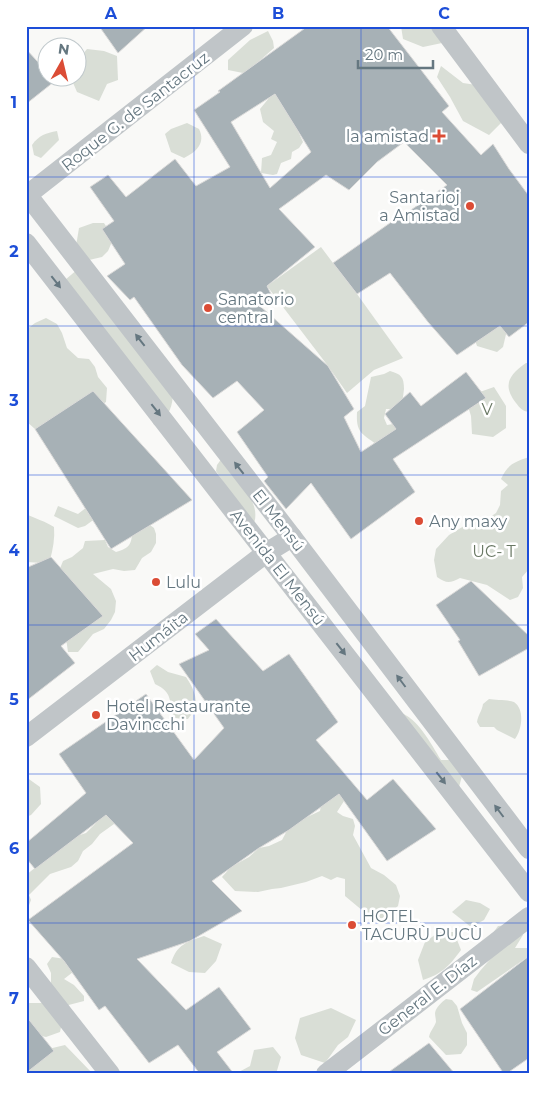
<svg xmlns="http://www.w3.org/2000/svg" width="555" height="1100" font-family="Montserrat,sans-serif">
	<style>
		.green { fill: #d9ded6 }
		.building { fill: #a7b1b6; stroke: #dbdad9; fill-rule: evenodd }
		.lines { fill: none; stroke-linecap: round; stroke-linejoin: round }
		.street { stroke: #c0c5c8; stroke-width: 20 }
		.oneway { fill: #657780 }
		.grid { fill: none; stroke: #1d4ed8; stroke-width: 1; stroke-opacity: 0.55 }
		.poi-dot { fill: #db4c35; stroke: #fff; stroke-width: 2 }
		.labels { text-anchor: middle; stroke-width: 5; stroke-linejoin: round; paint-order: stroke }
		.street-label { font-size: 16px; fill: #657780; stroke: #fff }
		.poi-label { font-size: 16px; fill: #657780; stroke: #fff; text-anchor: start }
		.park-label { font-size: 16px; fill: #697864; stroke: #fff }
		.neatline { fill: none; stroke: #1d4ed8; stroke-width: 2 }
		.grid-label { font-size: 16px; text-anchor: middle; font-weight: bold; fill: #1d4ed8 }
	</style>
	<rect width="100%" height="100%" fill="#f9f9f7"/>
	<g class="green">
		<polygon points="401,26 440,26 442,43 423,47 403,39"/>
		<polygon points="268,31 273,41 274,48 257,63 243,73 228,70 228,60 250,40"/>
		<polygon points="87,49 104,51 117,56 118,80 107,84 99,101 77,92 71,78 78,78 78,60"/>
		<polygon points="441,66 463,83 490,87 502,122 489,135 463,121 450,97 437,77"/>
		<polygon points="275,94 298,131 303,142 299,148 292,152 291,159 281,163 277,174 273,175 261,173 262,158 271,155 277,142 271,139 274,131 263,122 260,109 269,98"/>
		<path d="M187 123 199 129C206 143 196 152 184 158L171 152 165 134 171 129Z"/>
		<path d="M57 131 59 140 41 158 34 155 32 145C39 135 46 133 57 131Z"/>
		<polygon points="93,223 104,223 111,234 111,244 108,251 102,257 89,260 76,246 79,228"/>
		<polygon points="321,247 333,263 357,294 403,358 374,370 347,393 328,366 267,286"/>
		<path d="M78 269 173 391C173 407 169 414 159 426L154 425 148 413 65 280Z"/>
		<polygon points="488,317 507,330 503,347 497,352 477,346 473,334"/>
		<polygon points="46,318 57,324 62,333 67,348 78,358 89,359 95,367 98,377 107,388 106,402 97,408 60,419 35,429 26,421 26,408 28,404 26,402 26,330 35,323"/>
		<path d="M526 363H529V412C522 411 520 408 516 403 502 385 509 375 526 363Z"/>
		<path d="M390 371C401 374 404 377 404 389 403 397 403 402 398 409H386L384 418 387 425 400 423 406 429 376 444C361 433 356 432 357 412L365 406 371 377 384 374Z"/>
		<polygon points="494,387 506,406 506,428 493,437 472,434 471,416 467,403 477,393"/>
		<path d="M529 457V569L522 577 523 588 518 597 510 600 487 585 460 578C450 583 447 584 437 577L434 560 436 549 449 535 464 526 490 517 496 513 500 505 501 491 508 485 501 479C507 465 514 462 529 457Z"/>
		<path d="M222 458 250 497C256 509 257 515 253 527L216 471 217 465Z"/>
		<polygon points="58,506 78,514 87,507 96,518 85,526 78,528 54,516"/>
		<path d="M26 514C36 519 45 521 54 527 55 538 53 549 50 560L44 563 26 562Z"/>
		<path d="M147 523 154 528 156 534V543L151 552 142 558 135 570 124 571 113 569 93 574 111 589 116 601 115 612 111 620 104 629 93 634 78 652H68L57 576 63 561 72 557 83 548 85 541 105 540 108 547 116 552C130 548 132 544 132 530Z"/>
		<path d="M157 665 168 672 186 677C192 686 198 697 195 708 194 712 190 716 188 719L174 718C168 701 174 693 155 684L150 671Z"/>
		<path d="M489 699C495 700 510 700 514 702 525 709 522 730 515 739L497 730 494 727H480L477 722C478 715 482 711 483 704Z"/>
		<path d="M399 712C418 718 431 744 441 760H454L462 776 459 787Z"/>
		<polygon points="26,777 40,787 41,804 31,815 26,817"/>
		<polygon points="343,789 344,801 337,812 343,816 353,819 355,826 353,835 371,868 384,875 396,885 400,896 398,906 387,916 375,921 345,896 345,879 337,877 331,880 322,876 306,882 281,888 272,889 258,892 235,891 222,877 231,867 249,857 259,848 269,846 282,840 290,825 320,811 321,805"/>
		<polygon points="118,808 114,824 100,834 92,844 83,851 78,861 71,867 50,874 29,895 31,900 26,913 26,875 74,837 86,833 105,814"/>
		<polygon points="466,900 480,903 490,909 484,920 471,927 452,912"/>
		<polygon points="511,925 523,935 515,948 529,948 529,956 477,992 471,990 474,979 480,971 493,956 490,937 498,926"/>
		<path d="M439 932H454L461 950C450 965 442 974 423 980L418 960 425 942Z"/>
		<path d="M204 936 222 944 216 961 205 973 189 972 171 963C177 944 187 942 204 936Z"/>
		<polygon points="52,957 65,959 73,972 64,979 74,985 84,996 84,1001 61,1007 51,993 51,973 47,964"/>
		<path d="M446 999 452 1000 457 1006 462 1023 467 1033V1045L461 1054 446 1055 429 1037C430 1031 434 1028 436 1022 436 1019 435 1016 435 1013 436 1007 442 1002 446 999Z"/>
		<polygon points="29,1003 47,1003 63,1018 60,1032 46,1037 29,1033 26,1017"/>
		<polygon points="331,1008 356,1020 348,1037 338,1045 325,1063 301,1055 295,1038 300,1018"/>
		<polygon points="65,1045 93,1074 26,1074 26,1071 31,1069 35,1059 40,1051"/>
		<polygon points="273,1047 281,1057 276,1074 212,1074 213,1072 237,1073 250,1066 254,1050"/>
	</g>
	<g class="building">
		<polygon points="99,26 148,26 118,53"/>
		<path d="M308 26H387L449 106 442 112 481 155 493 144 509 169 529 196V322L509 337 500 326 457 355 428 322 390 273 357 294 333 263 407 211 408 212 447 185 404 142 377 162 349 190 326 175 279 209 315 247 267 286 273 298 261 307 328 366 354 409 344 417 361 452 396 429 385 414 410 392 421 406 466 372 486 398 393 459 415 492 351 539 311 483 286 509 264 481 268 477 237 432 264 410 237 381 213 398 182 365 134 297 130 300 107 276 125 264 102 229 114 221 90 187 108 175 126 197 175 159 196 186 230 167 194 110 220 92 218 91ZM275 94 311 152 270 188 231 122Z"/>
		<polygon points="26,49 48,73 48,78 52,78 55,81 26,104"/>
		<polygon points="93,391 192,500 111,549 35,429"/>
		<polygon points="51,557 103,616 61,646 75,663 26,701 26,568"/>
		<polygon points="471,581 529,636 529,648 479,676 458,641 460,640 436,605"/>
		<polygon points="216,619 263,671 289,654 338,722 316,740 367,800 393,779 436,829 387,861 339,794 289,830 259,848 212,881 242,911 190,941 137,959 186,1010 219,987 251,1029 217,1052 234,1074 200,1074 178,1045 149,1063 105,1006 99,1010 64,961 28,920 133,843 106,815 35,869 26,858 26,843 86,793 59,754 146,694 194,760 224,728 179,664 209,650 195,634"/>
		<polygon points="529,956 529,1058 506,1074 504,1074 460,1009"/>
		<polygon points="26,1016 54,1051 26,1073"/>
		<polygon points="429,1043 455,1074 386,1074"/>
	</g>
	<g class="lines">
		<g class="street">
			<polyline points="441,26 529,144"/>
			<polyline points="26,193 292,537 529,849"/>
			<polyline points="26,196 243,26"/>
			<polyline points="26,243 529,892"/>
			<polyline points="26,737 266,553 292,537"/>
			<polyline points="26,967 110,1074"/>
			<polyline points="326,1074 529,917"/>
		</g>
	</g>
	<defs><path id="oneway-solid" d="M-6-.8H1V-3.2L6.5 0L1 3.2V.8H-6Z" transform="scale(1.25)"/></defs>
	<g class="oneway">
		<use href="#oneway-solid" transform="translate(56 282) rotate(52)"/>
		<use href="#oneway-solid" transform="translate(140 340) rotate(-128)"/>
		<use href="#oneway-solid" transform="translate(156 410) rotate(52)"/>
		<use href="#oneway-solid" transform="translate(239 468) rotate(-128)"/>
		<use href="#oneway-solid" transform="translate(341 649) rotate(52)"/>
		<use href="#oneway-solid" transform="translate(401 681) rotate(-127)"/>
		<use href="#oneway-solid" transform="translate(441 778) rotate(52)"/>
		<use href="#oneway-solid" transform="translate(499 811) rotate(-127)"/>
	</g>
	<path class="grid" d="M194 26V1074M361 26V1074M26 177H529M26 326H529M26 475H529M26 625H529M26 774H529M26 923H529"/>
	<g class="poi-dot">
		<path d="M436.5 128.5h5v5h5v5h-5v5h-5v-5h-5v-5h5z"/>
		<circle cx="470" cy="206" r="5"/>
		<circle cx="208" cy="308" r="5"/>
		<circle cx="419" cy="521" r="5"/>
		<circle cx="156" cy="582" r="5"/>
		<circle cx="96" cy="715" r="5"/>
		<circle cx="352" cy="925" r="5"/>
	</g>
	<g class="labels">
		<g class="street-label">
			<text transform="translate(135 111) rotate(-38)" y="6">Roque G. de Santacruz</text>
			<text transform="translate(279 520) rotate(52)" y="6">El Mensú</text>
			<text transform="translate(278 567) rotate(52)" y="6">Avenida El Mensú</text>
			<text transform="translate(158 636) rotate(-38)" y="6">Humáita</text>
			<text transform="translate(427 995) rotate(-38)" y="6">General E. Díaz</text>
		</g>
		<g class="poi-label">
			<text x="429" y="142" text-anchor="end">la amistad</text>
			<text x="460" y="203" text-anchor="end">Santarioj<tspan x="460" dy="18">a Amistad</tspan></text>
			<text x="218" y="305">Sanatorio<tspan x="218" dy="18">central</tspan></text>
			<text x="429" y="527">Any maxy</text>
			<text x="166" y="588">Lulu</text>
			<text x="106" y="712">Hotel Restaurante<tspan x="106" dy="18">Davincchi</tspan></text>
			<text x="362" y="922">HOTEL<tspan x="362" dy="18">TACURÙ PUCÙ</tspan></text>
		</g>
		<g class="park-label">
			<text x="487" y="415">V</text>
			<text x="494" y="557">UC- T</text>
		</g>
	</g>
	<rect width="555" height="1100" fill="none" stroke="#ffffff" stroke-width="55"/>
	<g transform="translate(62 62) rotate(8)"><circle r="24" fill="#ffffff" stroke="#c1c9cc"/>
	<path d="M0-4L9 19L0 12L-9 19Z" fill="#db4c35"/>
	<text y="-8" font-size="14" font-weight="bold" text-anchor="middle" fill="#657780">N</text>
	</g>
	<path d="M358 60v8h75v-8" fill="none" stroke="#657780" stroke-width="2.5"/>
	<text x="365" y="60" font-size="15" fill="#657780" stroke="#ffffff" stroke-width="4" paint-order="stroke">20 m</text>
	<rect x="28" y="28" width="500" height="1044" class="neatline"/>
	<g class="grid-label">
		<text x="111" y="19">A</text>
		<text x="278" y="19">B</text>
		<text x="444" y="19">C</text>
		<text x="14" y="108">1</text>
		<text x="14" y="257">2</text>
		<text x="14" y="406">3</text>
		<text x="14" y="556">4</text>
		<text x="14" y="705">5</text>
		<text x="14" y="854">6</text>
		<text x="14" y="1004">7</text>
	</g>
</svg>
